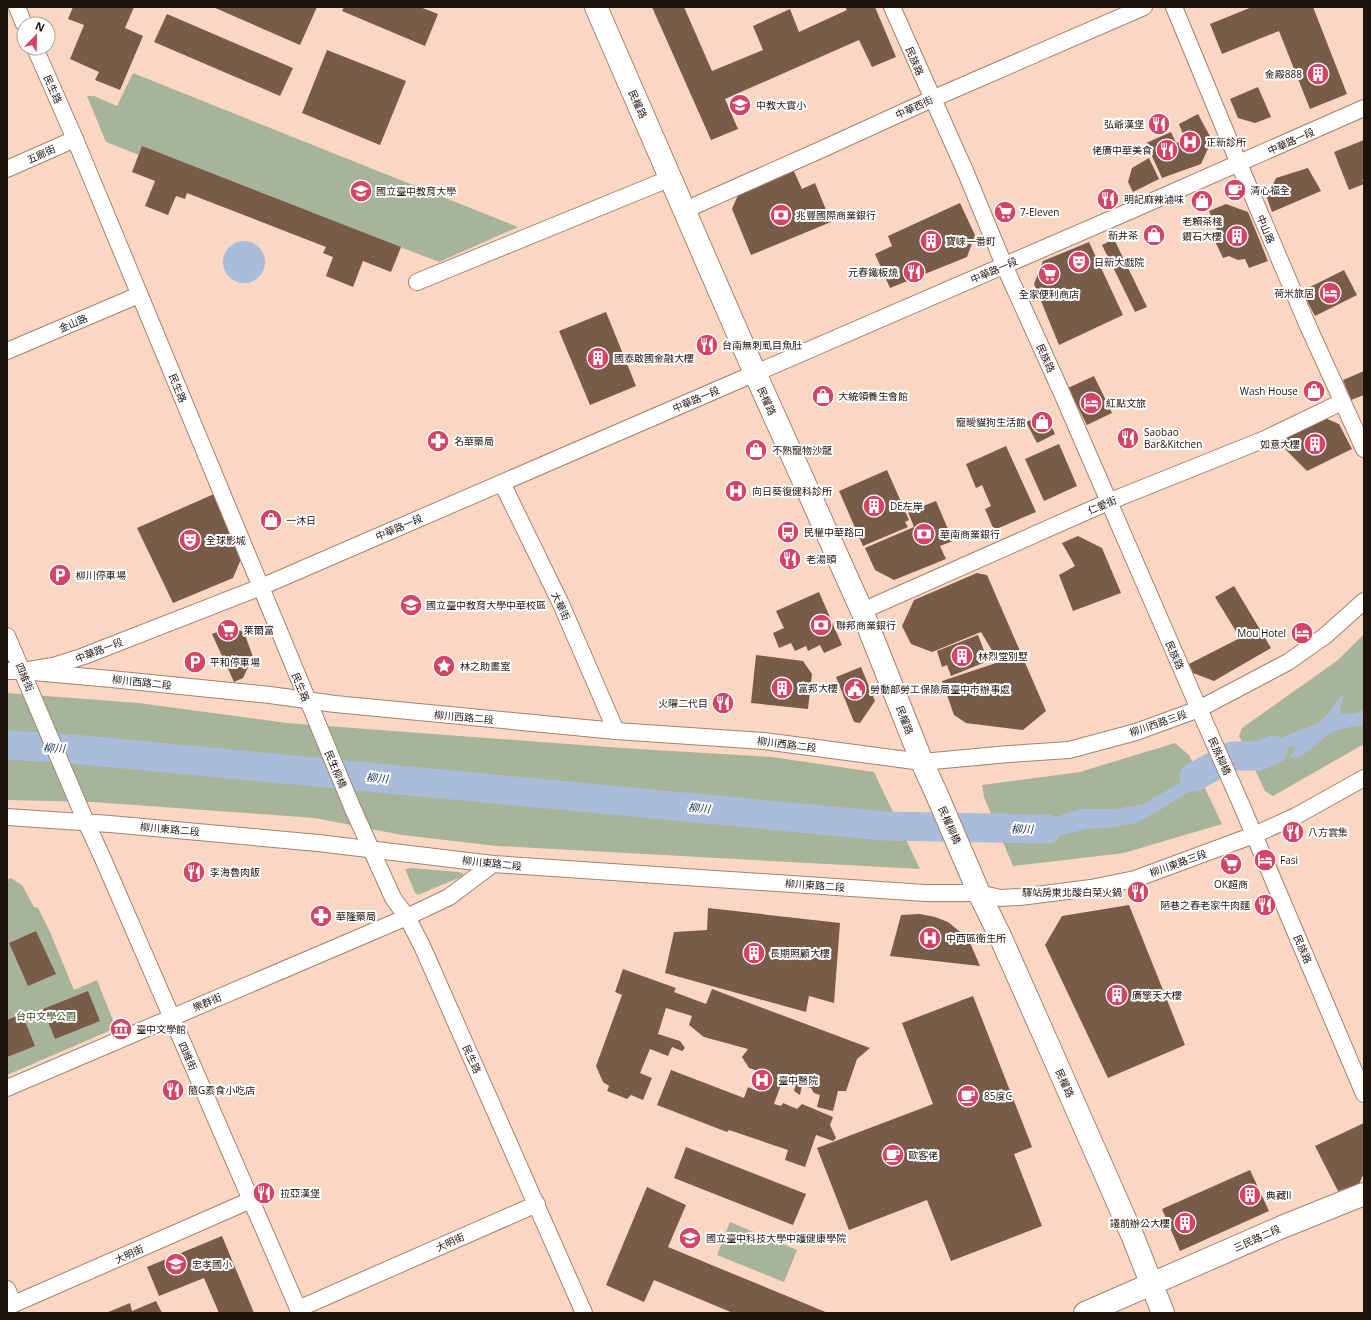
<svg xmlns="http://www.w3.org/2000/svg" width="1371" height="1320" font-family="'Open Sans','Noto Sans TC',sans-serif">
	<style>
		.green { fill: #a8b49a }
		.water { fill: #a9bddb }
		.pier { fill: #fad7c3 }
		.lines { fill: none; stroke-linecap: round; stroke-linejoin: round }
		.river { stroke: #a9bddb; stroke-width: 29 }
		.building { fill: #795b49 }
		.minor-casing { stroke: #a2826f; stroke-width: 18 }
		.secondary-casing { stroke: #a2826f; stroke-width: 24 }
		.minor { stroke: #fff; stroke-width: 16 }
		.secondary { stroke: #fff; stroke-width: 22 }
		.labels { text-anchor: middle; stroke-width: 4; stroke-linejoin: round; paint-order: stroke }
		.street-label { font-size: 10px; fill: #1e130b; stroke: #fff }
		.poi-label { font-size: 10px; fill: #1e130b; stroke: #fff; text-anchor: start }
		.park-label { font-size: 10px; fill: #354816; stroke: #fff }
		.water-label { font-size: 11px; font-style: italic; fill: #17335a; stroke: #fff }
	</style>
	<rect width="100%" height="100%" fill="#fad7c3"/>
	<g class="green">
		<polygon points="133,73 518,227 439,262 142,147 139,155 106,142 87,96 94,96 117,106"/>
		<polygon points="1364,634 1364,744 1273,796 1265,791 1239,736 1242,728 1338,660"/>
		<polygon points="7,693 138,703 287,723 622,748 772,757 874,772 920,869 497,846 402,835 315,818 93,802 7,800"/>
		<polygon points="1175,743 1189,755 1222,824 1124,853 1013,866 984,797 982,785 1080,772"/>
		<polygon points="411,868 458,872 463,873 463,876 418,895 415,893 406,871 406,869"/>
		<polygon points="11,878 22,885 34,907 38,908 50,932 74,990 97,980 116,1028 7,1075 7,880"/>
		<polygon points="730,1222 797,1250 784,1282 717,1255"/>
	</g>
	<g class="water">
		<circle cx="244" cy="262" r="21"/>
		<path d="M1341 696 1343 697 1340 710 1342 714 1357 713 1364 708V725C1354 726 1336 729 1328 735 1315 744 1306 758 1289 758L1296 749 1293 745 1199 785 1165 807 1136 823 1106 828 1086 829 1063 835 1014 840 1000 814 1015 819 1059 816 1080 809H1115L1144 804 1199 771 1320 722 1331 710Z"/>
	</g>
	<polygon class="pier" points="1244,750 1251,766 1206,784 1199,769"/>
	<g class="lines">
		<g class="river">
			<polyline points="7,745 72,749 885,826 1047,829"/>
			<polyline points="1194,777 1232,756 1259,756 1273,750"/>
		</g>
	</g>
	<g class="building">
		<polygon points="73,7 134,7 125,28 143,36 120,90 95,80 99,72 70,59 84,25 68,19"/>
		<polygon points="213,7 317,7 300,45"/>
		<polygon points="344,7 420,7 438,14 425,46 342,11"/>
		<polygon points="652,7 684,7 712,71 763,50 753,26 790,9 799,32 847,10 845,7 875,7 896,57 872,67 859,40 725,99 738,129 711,140"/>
		<polygon points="1252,7 1313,7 1347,94 1310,109 1279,31 1222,54 1210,24"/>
		<polygon points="167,14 293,68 280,96 154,42"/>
		<polygon points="327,50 406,81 380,145 302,113"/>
		<polygon points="1258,87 1271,117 1255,123 1238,118 1230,99"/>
		<polygon points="1198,114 1212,140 1201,164 1162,178 1146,143 1171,132 1176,143 1185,139 1179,124"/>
		<polygon points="1364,140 1364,179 1362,180 1364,184 1349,190 1334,152"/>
		<polygon points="142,146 401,247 391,272 363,261 353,287 326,276 333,257 323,253 326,247 259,221 187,193 185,199 176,196 168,215 145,206 155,181 132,172"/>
		<polygon points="1149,158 1159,179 1133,192 1128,182 1132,168"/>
		<polygon points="792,167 802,189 815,183 831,222 751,255 732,209 741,188"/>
		<polygon points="1308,168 1321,191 1272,212 1267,198 1276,178"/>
		<polygon points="960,203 975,235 967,257 890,288 875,254 892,246 888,236"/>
		<polygon points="1226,204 1248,212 1268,261 1249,268 1245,259 1238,260 1229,256 1223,258 1213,237 1219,235 1209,211"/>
		<polygon points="1114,239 1147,307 1135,312 1102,245"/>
		<polygon points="1089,242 1123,315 1059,345 1034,284 1043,261"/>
		<polygon points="1344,270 1357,295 1315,316 1302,291"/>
		<polygon points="606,312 636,386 590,405 559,331"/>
		<polygon points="1364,371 1364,395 1351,400 1343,380"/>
		<polygon points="1094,376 1112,413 1087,425 1068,388"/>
		<polygon points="1045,413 1055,434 1037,443 1026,422"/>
		<polygon points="1325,418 1339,424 1352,449 1307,471 1275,439"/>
		<polygon points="1059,444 1077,486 1044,501 1025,459"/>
		<polygon points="1006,446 1036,512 994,530 985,509 991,506 982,485 976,488 966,464"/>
		<polygon points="887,470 909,520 905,522 908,527 863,546 839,491"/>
		<polygon points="214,494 244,552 233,578 173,603 137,528"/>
		<polygon points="936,501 953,541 940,546 946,559 894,580 875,570 865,548 914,527 908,512"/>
		<polygon points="1078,536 1102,548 1121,593 1073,611 1059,575 1075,566 1062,543"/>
		<polygon points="977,573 987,575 1046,711 1023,730 966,723 954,715 942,681 999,662 981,632 932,652 911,644 902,626 914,600"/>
		<polygon points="1234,586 1271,648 1214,681 1193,673 1189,664 1240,638 1215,597"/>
		<polygon points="819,592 842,645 824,653 820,645 808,651 806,646 795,651 791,643 779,648 773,633 784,628 776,611"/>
		<polygon points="230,627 244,632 253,657 243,678 234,682 212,634"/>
		<polygon points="978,635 988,661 951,676 947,665 942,667 937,651"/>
		<polygon points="756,655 803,661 812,674 808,709 751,703"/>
		<polygon points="861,667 875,701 860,723 854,722 836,677"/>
		<polygon points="1129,905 1185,1045 1108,1078 1045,945 1062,916"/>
		<polygon points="708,908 840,923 834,1003 809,996 806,1012 665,973 674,932 707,930"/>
		<polygon points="920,914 935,917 948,922 959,931 971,945 980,966 890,956 901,915"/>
		<polygon points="36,931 56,974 28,986 9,943"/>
		<polygon points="623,969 676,988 674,992 706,1004 712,989 870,1048 857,1059 846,1091 838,1091 833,1111 817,1107 820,1095 814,1093 811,1088 802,1085 800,1095 794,1091 796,1084 783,1079 774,1104 781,1106 783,1103 797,1109 802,1104 833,1117 830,1125 836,1138 833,1141 816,1135 805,1167 785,1160 788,1150 729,1130 727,1132 657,1105 671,1070 744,1098 748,1087 757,1091 764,1073 749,1068 742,1057 748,1049 704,1037 689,1025 692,1016 666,1008 658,1034 680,1041 685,1048 682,1051 672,1047 668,1056 650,1049 640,1073 652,1078 643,1100 631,1095 627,1099 607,1091 609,1086 603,1082 596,1066 622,995 615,992"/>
		<polygon points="88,991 100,1021 55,1039 43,1009"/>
		<polygon points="973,996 1032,1147 1014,1154 1042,1226 951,1261 927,1200 849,1230 817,1148 933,1104 902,1023"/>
		<polygon points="22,1014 35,1046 7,1057 7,1020"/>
		<polygon points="1364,1123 1364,1173 1359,1184 1338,1191 1315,1146"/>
		<polygon points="686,1147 806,1194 793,1225 674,1178"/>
		<polygon points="1250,1170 1269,1211 1180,1251 1162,1209"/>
		<polygon points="647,1187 686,1205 668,1247 828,1313 733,1313 654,1280 644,1302 606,1285"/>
		<polygon points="222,1236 254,1313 219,1313 204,1278 159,1296 147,1267"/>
		<polygon points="156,1301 162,1313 106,1313 130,1303 132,1311"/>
	</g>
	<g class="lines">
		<g class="minor-casing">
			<g id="minor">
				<polyline points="17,7 24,24"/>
				<polyline points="892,7 966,173 1004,265 1060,389 1199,709 1241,804 1364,1094"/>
				<polyline points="1174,7 1239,164 1308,326 1364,449"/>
				<polyline points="35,48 75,139 353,809 393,898 407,917 422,946 584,1313"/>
				<polyline points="7,169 75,139"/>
				<polyline points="685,210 818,151 932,99 1144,7"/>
				<polyline points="417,282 671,178"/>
				<polyline points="7,351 139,295"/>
				<polyline points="502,483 561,604 616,731"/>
				<polyline points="862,611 1108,502 1265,439 1342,402"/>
				<polyline points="7,636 86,822 103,859 300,1313"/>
				<polyline points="7,671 22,671 111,679 270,695 335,704 616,731 764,741 922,762 1009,754 1069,750 1136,732 1199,709 1288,662 1325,636 1364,601"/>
				<polyline points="22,671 53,666 84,656 261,587 1130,211 1364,108"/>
				<polyline points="7,817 110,824 318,843 493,864 925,893 979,893 1000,898 1020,897 1091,888 1135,879 1254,835 1296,816 1364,778"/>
				<polyline points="7,1088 407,917 449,897 493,864"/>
				<polyline points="7,1289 14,1304"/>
				<polyline points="7,1307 251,1200"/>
				<polyline points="298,1309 537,1204"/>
			</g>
		</g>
		<g class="secondary-casing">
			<g id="secondary">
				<polyline points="596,7 755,373 862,611 922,762 937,795 979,893 1000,936 1047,1042 1133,1237 1163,1313"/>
				<polyline points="1085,1313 1282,1227 1364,1194"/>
			</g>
		</g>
		<use href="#minor" class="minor"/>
		<use href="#secondary" class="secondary"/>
	</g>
	<defs>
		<g id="building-disc" transform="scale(1.15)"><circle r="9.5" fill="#d44466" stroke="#fff"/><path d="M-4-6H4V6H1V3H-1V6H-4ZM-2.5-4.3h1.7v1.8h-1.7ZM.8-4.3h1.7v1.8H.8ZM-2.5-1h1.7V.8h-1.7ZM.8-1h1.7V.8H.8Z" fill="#fff"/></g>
		<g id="school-disc" transform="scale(1.15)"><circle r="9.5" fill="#d44466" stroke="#fff"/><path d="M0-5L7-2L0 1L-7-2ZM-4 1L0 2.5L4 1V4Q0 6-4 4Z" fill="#fff"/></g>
		<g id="restaurant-disc" transform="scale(1.15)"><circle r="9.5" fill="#d44466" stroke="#fff"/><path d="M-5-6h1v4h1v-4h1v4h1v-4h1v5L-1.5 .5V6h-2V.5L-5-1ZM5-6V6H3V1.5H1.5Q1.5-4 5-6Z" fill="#fff"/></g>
		<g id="hospital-disc" transform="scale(1.15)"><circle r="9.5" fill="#d44466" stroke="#fff"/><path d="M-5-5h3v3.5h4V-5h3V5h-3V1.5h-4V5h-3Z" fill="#fff"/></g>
		<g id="cafe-disc" transform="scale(1.15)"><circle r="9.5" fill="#d44466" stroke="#fff"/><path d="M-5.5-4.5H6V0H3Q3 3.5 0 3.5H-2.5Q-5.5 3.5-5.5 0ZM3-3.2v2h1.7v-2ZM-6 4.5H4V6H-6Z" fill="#fff"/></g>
		<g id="shop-disc" transform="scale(1.15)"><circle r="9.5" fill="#d44466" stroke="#fff"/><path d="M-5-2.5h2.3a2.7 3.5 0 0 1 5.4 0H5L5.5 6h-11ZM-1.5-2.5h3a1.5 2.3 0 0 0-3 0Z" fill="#fff"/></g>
		<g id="supermarket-disc" transform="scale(1.15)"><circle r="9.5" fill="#d44466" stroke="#fff"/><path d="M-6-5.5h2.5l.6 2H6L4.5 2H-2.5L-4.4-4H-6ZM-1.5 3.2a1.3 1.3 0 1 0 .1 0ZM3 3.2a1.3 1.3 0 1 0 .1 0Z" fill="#fff"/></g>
		<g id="bank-disc" transform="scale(1.15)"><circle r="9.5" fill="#d44466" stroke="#fff"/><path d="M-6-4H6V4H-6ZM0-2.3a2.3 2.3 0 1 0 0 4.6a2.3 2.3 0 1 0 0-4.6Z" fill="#fff"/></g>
		<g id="theatre-disc" transform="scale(1.15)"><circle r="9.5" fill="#d44466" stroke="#fff"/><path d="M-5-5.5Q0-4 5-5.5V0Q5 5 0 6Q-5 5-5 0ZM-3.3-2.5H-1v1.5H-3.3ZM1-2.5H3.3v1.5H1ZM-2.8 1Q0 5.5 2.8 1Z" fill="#fff"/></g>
		<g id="hotel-disc" transform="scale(1.15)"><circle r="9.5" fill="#d44466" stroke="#fff"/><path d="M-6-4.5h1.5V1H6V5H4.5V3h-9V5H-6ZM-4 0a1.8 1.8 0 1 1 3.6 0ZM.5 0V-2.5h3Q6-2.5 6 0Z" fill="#fff"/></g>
		<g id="pharmacy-disc" transform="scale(1.15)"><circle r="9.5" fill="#d44466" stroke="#fff"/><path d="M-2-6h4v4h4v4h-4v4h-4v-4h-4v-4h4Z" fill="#fff"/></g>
		<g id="bus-disc" transform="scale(1.15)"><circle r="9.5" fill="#d44466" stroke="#fff"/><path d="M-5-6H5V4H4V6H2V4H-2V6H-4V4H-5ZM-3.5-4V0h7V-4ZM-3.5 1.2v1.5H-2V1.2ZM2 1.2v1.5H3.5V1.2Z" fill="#fff"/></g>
		<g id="parking-disc" transform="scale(1.15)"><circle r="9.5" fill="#d44466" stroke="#fff"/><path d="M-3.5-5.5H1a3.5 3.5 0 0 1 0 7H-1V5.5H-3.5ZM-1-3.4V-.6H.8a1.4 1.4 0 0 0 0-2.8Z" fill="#fff"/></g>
		<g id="university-disc" transform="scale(1.15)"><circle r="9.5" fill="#d44466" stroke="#fff"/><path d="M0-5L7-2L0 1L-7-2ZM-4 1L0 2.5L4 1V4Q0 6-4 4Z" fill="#fff"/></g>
		<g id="sight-disc" transform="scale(1.15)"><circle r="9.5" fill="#d44466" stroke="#fff"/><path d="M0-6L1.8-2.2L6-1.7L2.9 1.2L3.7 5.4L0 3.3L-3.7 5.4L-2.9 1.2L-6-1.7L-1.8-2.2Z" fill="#fff"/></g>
		<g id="civic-disc" transform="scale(1.15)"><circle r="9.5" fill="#d44466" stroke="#fff"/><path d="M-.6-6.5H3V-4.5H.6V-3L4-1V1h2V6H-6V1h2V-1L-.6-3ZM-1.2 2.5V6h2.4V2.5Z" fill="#fff"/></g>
		<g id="museum-disc" transform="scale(1.15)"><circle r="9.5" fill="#d44466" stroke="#fff"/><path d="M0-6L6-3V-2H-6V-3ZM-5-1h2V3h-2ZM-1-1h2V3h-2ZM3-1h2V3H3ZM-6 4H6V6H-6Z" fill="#fff"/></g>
	</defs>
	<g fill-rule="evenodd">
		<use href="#building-disc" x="1318" y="74"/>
		<use href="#school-disc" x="740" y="105"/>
		<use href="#restaurant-disc" x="1159" y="124"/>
		<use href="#hospital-disc" x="1190" y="142"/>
		<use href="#restaurant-disc" x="1167" y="150"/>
		<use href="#cafe-disc" x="1235" y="190"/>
		<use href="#school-disc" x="361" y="191"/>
		<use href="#restaurant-disc" x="1108" y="199"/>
		<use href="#shop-disc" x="1202" y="201"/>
		<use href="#supermarket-disc" x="1005" y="212"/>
		<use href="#bank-disc" x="781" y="215"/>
		<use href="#shop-disc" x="1154" y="235"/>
		<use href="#building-disc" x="1237" y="236"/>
		<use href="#building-disc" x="931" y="241"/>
		<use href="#theatre-disc" x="1079" y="262"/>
		<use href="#restaurant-disc" x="914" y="272"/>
		<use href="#supermarket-disc" x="1049" y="274"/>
		<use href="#hotel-disc" x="1330" y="293"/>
		<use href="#restaurant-disc" x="707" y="345"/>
		<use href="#building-disc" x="598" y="358"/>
		<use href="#shop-disc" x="1314" y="391"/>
		<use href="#shop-disc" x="823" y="396"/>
		<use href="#hotel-disc" x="1091" y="403"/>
		<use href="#shop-disc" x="1042" y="422"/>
		<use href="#restaurant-disc" x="1128" y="438"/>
		<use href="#pharmacy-disc" x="438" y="441"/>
		<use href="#building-disc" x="1315" y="444"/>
		<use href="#shop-disc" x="756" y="450"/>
		<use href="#hospital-disc" x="736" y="491"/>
		<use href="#building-disc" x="874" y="506"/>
		<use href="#shop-disc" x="271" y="520"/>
		<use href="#bus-disc" x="788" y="532"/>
		<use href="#bank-disc" x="924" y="534"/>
		<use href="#theatre-disc" x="190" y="540"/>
		<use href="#restaurant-disc" x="790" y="559"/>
		<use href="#parking-disc" x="60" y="575"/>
		<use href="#university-disc" x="411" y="605"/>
		<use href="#bank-disc" x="821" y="625"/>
		<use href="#supermarket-disc" x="228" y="630"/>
		<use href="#hotel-disc" x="1302" y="633"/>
		<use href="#building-disc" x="962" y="656"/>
		<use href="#parking-disc" x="195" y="662"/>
		<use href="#sight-disc" x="444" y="666"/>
		<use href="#building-disc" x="782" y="688"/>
		<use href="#civic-disc" x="855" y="689"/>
		<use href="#restaurant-disc" x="723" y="703"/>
		<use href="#restaurant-disc" x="1293" y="832"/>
		<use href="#hotel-disc" x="1265" y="860"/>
		<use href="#supermarket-disc" x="1231" y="864"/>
		<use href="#restaurant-disc" x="194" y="872"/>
		<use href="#restaurant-disc" x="1138" y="892"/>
		<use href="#restaurant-disc" x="1265" y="905"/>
		<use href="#pharmacy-disc" x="321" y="916"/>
		<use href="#hospital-disc" x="930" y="938"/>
		<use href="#building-disc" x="754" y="953"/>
		<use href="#building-disc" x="1117" y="995"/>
		<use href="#museum-disc" x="121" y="1029"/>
		<use href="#hospital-disc" x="762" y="1080"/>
		<use href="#restaurant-disc" x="173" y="1090"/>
		<use href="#cafe-disc" x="968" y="1096"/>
		<use href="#cafe-disc" x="893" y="1155"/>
		<use href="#restaurant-disc" x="264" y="1193"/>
		<use href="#building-disc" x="1250" y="1195"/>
		<use href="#building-disc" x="1185" y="1223"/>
		<use href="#university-disc" x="690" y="1238"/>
		<use href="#school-disc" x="176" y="1264"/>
	</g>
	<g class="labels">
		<g class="street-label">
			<text transform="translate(915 61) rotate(67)" y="4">民族路</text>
			<text transform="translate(53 89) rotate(66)" y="4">民生路</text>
			<text transform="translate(638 104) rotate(66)" y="4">民權路</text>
			<text transform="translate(914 107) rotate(-25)" y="4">中華西街</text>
			<text transform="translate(1291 141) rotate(-24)" y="4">中華路一段</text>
			<text transform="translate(41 154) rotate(-24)" y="4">五廊街</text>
			<text transform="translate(1266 229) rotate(67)" y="4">中山路</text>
			<text transform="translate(994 270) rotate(-23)" y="4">中華路一段</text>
			<text transform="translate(73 323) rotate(-23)" y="4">金山路</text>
			<text transform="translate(1046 358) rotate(66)" y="4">民族路</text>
			<text transform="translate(178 388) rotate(68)" y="4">民生路</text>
			<text transform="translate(696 399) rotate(-23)" y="4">中華路一段</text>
			<text transform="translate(767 401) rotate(66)" y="4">民權路</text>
			<text transform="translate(1102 505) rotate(-23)" y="4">仁愛街</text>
			<text transform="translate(399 527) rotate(-23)" y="4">中華路一段</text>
			<text transform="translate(561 606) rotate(65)" y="4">大華街</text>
			<text transform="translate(99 650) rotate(-21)" y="4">中華路一段</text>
			<text transform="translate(1175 655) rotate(66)" y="4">民族路</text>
			<text transform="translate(25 677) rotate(67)" y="4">四維街</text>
			<text transform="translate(142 682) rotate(6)" y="4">柳川西路二段</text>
			<text transform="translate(301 687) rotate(67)" y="4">民生路</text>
			<text transform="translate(464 717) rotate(5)" y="4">柳川西路二段</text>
			<text transform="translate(905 720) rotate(69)" y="4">民權路</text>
			<text transform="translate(1158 723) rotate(-19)" y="4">柳川西路三段</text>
			<text transform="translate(787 744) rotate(7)" y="4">柳川西路二段</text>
			<text transform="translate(1220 756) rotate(66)" y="4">民族柳橋</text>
			<text transform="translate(336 769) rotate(67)" y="4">民生柳橋</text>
			<text transform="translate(950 825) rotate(66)" y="4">民權柳橋</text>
			<text transform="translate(170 829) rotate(5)" y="4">柳川東路二段</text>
			<text transform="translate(492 863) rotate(6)" y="4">柳川東路二段</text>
			<text transform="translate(1178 863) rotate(-20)" y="4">柳川東路三段</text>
			<text transform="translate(815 885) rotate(4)" y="4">柳川東路二段</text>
			<text transform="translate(1303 949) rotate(67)" y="4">民族路</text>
			<text transform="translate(207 1002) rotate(-23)" y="4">樂群街</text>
			<text transform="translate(188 1056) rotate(66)" y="4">四維街</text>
			<text transform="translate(472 1059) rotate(66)" y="4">民生路</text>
			<text transform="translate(1065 1083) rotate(66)" y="4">民權路</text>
			<text transform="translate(1257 1238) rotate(-24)" y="4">三民路二段</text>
			<text transform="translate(450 1242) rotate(-24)" y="4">大明街</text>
			<text transform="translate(129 1254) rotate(-24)" y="4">大明街</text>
		</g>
		<g class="poi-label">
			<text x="1302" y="78" text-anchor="end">金殿888</text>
			<text x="756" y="109">中教大實小</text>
			<text x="1144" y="128" text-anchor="end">弘爺漢堡</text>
			<text x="1206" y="146">正新診所</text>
			<text x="1152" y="154" text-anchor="end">佬廣中華美食</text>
			<text x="1250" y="194">清心福全</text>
			<text x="376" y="195">國立臺中教育大學</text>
			<text x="1124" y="203">明記麻辣滷味</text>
			<text x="1020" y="216">7-Eleven</text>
			<text x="796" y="219">兆豐國際商業銀行</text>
			<text x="1202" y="225" text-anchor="middle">老賴茶棧</text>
			<text x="1138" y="239" text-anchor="end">新井茶</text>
			<text x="1222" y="240" text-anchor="end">鑽石大樓</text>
			<text x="946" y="245">寶崍一番町</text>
			<text x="1094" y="266">日新大戲院</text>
			<text x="898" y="276" text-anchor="end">元春鐵板燒</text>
			<text x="1314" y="297" text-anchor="end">荷米旅居</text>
			<text x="1049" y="298" text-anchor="middle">全家便利商店</text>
			<text x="722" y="349">台南無刺虱目魚肚</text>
			<text x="614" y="362">國泰啟國金融大樓</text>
			<text x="1298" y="395" text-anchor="end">Wash House</text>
			<text x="838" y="400">大統領養生會館</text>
			<text x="1106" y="407">紅點文旅</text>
			<text x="1026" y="426" text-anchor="end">寵曖貓狗生活館</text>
			<text x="1144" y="436">Saobao<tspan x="1144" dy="12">Bar&amp;Kitchen</tspan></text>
			<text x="454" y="445">名華藥局</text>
			<text x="1300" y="448" text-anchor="end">如意大樓</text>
			<text x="772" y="454">不熟寵物沙龍</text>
			<text x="752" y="495">向日葵復健科診所</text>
			<text x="890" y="510">DE左岸</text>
			<text x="286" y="524">一沐日</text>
			<text x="804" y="536">民權中華路口</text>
			<text x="940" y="538">華南商業銀行</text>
			<text x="206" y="544">全球影城</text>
			<text x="806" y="563">老湯頭</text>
			<text x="76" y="579">柳川停車場</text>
			<text x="426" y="609">國立臺中教育大學中華校區</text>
			<text x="836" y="629">聯邦商業銀行</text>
			<text x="244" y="634">萊爾富</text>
			<text x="1286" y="637" text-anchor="end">Mou Hotel</text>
			<text x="978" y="660">林烈堂別墅</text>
			<text x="210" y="666">平和停車場</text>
			<text x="460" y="670">林之助畫室</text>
			<text x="798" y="692">富邦大樓</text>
			<text x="870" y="693">勞動部勞工保險局臺中市辦事處</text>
			<text x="708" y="707" text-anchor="end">火曜二代目</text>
			<text x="1308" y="836">八方雲集</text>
			<text x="1280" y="864">Fasi</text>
			<text x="210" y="876">李海魯肉飯</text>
			<text x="1231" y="888" text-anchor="middle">OK超商</text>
			<text x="1122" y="896" text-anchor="end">驛站房東北酸白菜火鍋</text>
			<text x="1250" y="909" text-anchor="end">陋巷之春老家牛肉麵</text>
			<text x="336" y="920">華隆藥局</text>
			<text x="946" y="942">中西區衛生所</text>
			<text x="770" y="957">長期照顧大樓</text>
			<text x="1132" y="999">廣擎天大樓</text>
			<text x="136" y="1033">臺中文學館</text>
			<text x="778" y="1084">臺中醫院</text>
			<text x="188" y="1094">隨G素食小吃店</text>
			<text x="984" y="1100">85度C</text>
			<text x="908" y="1159">歐客佬</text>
			<text x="280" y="1197">拉亞漢堡</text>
			<text x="1266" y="1199">典藏II</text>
			<text x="1170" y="1227" text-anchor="end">議前辦公大樓</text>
			<text x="706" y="1242">國立臺中科技大學中護健康學院</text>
			<text x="192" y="1268">忠孝國小</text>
		</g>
		<g class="park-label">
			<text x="46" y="1020">台中文學公園</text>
		</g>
		<g class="water-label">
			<text transform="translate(54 748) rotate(3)" y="4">柳川</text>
			<text transform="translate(377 778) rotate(5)" y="4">柳川</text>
			<text transform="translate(699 808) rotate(5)" y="4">柳川</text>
			<text transform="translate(1022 829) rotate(1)" y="4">柳川</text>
		</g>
	</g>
	<rect width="1371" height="1320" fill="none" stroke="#1e130b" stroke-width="16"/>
	<g transform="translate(36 36) rotate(23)"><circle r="19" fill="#ffffff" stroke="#a5a19d"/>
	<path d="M0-3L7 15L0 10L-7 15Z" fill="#d44466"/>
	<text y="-6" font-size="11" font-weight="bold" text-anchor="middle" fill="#1e130b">N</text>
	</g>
</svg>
